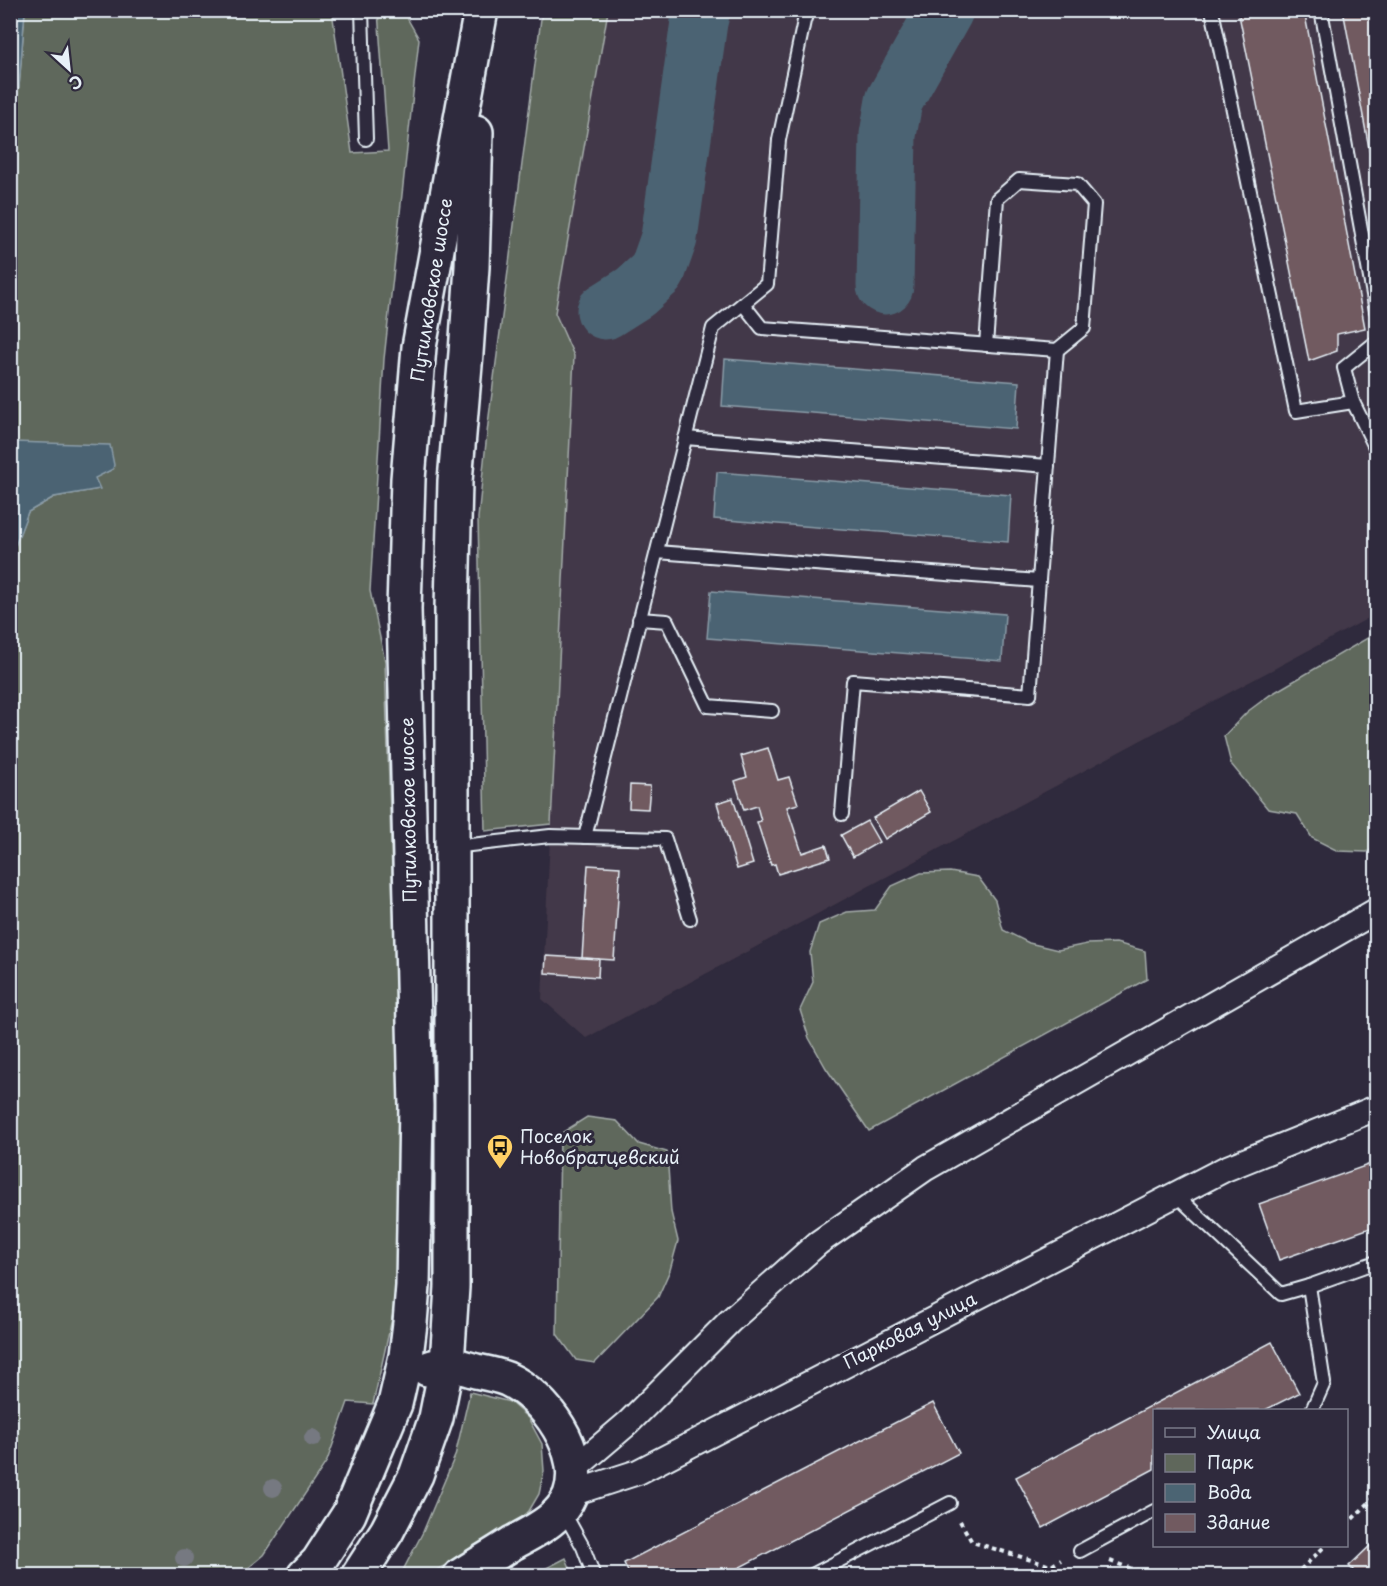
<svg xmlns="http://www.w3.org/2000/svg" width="1387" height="1586" font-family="'Playpen Sans',sans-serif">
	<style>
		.built { fill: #433848 }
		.green { fill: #5f675b; stroke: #a4acaa; stroke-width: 1.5 }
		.water { fill: #4b6473; stroke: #8a9ca8; stroke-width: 1.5 }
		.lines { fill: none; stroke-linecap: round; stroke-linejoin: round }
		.river { stroke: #4b6473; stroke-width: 57 }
		.building { fill: #715a60; stroke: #e8f1f8; stroke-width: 1.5 }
		.lane-casing { stroke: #e8f1f8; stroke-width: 16 }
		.street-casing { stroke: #e8f1f8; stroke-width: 28 }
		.secondary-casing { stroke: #e8f1f8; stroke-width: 38 }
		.path { stroke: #e8f1f8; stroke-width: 4; stroke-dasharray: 4.5 4.5; stroke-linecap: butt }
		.lane { stroke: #2f2a3d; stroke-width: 12 }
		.street { stroke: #2f2a3d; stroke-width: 24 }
		.secondary { stroke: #2f2a3d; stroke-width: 33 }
		.tree { fill: #767981 }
		.labels { text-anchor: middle; stroke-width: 6; stroke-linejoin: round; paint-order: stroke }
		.street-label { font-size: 18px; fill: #e8f1f8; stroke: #2f2a3d }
		.poi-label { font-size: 18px; fill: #e8f1f8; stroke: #2f2a3d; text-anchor: start }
	</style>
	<rect width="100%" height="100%" fill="#2f2a3d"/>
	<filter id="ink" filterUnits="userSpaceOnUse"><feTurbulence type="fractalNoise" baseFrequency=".0167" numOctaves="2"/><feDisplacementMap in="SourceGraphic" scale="12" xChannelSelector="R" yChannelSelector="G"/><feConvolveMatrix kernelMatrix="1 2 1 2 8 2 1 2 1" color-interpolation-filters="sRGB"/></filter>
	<g filter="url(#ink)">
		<polygon class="built" points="608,11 1376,11 1376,614 586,1038 542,999 574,356 555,313"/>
		<g class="green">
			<polygon points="25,11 332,11 352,153 388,151 378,11 403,11 419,39 384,359 370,591 385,661 401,1149 401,1250 393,1314 373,1404 348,1402 327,1461 264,1555 240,1575 11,1575 10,557 28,512 54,497 99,489 94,478 113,469 14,442 11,444 10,102 19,87"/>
			<polygon points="542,11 608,11 555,313 574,356 551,824 485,831 478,518 488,424"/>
			<polygon points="1376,633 1376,847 1367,852 1338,851 1312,838 1297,814 1268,809 1231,764 1224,736 1247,712 1270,695"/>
			<polygon points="950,872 978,877 995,900 1003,930 1029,943 1058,950 1087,944 1116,943 1145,951 1147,979 869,1131 826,1068 809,1038 800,1010 813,982 810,952 819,924 847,912 875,910 892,886 921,873"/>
			<polygon points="587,1117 617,1121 639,1144 667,1152 671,1212 678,1241 670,1270 658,1297 595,1363 576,1360 557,1334 560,1134"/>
			<polygon points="470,1392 510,1402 528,1418 542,1444 544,1471 539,1494 529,1511 514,1526 428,1575 400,1576 423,1532 455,1456"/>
			<polygon points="566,1558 573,1575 533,1575"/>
		</g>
		<g class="water">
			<polygon points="11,10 25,11 19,87 11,102"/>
			<polygon points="725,359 1019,382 1016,429 722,406"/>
			<polygon points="13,442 110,445 114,465 113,469 95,478 100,489 54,497 28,512 11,557 10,444"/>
			<polygon points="717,472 1011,495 1008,542 714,519"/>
			<polygon points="711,591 1005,614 1002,661 707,638"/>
		</g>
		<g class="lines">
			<g class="river">
				<polyline points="885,286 888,135 894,101 945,10"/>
				<polyline points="605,311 635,292 657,272 669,238 699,22 702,10"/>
			</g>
		</g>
		<g class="building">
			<polygon points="1238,10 1304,10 1365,328 1337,334 1337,351 1309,361"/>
			<polygon points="1343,10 1376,10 1376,185"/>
			<polygon points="768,748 778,780 789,777 798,804 787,807 802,853 826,845 830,858 778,874 775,864 771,865 757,822 761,821 757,806 744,810 735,781 747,777 741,756"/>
			<polygon points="630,785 650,786 648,809 629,808"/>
			<polygon points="919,791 931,812 885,839 873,818"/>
			<polygon points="733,798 753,864 737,869 717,803"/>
			<polygon points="867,821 879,842 853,857 841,835"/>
			<polygon points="588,865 620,867 614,960 582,958"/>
			<polygon points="546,956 599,959 598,977 545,973"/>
			<polygon points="1376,1162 1376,1226 1279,1260 1259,1204"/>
			<polygon points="1272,1342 1299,1393 1265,1410 1154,1410 1154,1469 1043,1528 1016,1477"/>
			<polygon points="933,1403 959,1453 723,1576 630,1576 624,1563"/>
			<polygon points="1372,1544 1375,1548 1376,1547 1376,1576 1347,1576 1353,1570 1349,1566"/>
		</g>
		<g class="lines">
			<g class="lane-casing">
				<g id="lane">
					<polyline points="362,10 366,139"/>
					<polyline points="1212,10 1296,411 1353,402 1376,449"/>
					<polyline points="1321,10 1376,311"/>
					<polyline points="743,304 762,328 1057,350 1030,695 853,681 842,814"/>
					<polyline points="986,345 997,199 1019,180 1077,184 1094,204 1084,328 1057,350"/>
					<polyline points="1353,402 1344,368 1376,342"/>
					<polyline points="685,438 1048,466"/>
					<polyline points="657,552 1039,581"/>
					<polyline points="639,619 667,621 708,706 772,711"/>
					<polyline points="585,837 713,328 767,284 779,140 804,21 808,10"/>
					<polyline points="453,847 550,836 665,839 690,919"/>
					<polyline points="1175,1194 1281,1294 1309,1286 1376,1262"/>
					<polyline points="1309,1286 1324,1383 1312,1410"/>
					<polyline points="562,1509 583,1547 594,1576"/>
					<polyline points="1080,1551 1154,1511"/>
					<polyline points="810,1576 950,1503"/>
				</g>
			</g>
			<g class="street-casing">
				<g id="street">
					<polyline points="574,1469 628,1423 730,1321 818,1243 926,1168 1376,911"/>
					<polyline points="570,1494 638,1472 1225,1169 1376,1108"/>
				</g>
			</g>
			<g class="secondary-casing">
				<g id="secondary">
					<path d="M427 1369C448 1361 454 1365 476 1371 486 1373 497 1375 507 1379 545 1396 586 1453 570 1495 560 1520 532 1532 511 1544 494 1555 477 1565 460 1576"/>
					<polyline points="304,1576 318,1562 349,1514 395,1404 406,1356 410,1323 413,1286 416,1106 404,609 408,479 419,347 481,10"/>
					<polyline points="358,1576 387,1531 416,1475 436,1418 447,1363 452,1287 452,609 455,481 466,353 472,267 476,132"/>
				</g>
			</g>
			<g class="path">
				<polyline points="960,1521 972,1542 1051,1566 1061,1560"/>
				<polyline points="1346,1525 1376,1496"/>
				<polyline points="1110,1561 1152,1576"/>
				<polyline points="1294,1576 1325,1546"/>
			</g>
			<use href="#lane" class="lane"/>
			<use href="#street" class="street"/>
			<use href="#secondary" class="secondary"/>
		</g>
		<g class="tree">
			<circle cx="313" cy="1438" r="9"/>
			<circle cx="273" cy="1488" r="9"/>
			<circle cx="184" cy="1558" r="9"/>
		</g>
	</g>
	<defs>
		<g id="bus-pin" transform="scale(1.35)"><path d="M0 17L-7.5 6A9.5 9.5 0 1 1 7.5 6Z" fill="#ffd166" stroke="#2f2a3d"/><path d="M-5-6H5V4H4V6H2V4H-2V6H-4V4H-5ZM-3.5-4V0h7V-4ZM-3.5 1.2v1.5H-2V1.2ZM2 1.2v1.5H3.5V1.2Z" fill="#111"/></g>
	</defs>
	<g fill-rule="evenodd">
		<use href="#bus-pin" x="500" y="1147"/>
	</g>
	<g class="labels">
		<g class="street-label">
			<text transform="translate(432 290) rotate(-81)" y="6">Путилковское шоссе</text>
			<text transform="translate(409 810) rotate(-91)" y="6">Путилковское шоссе</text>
			<text transform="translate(910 1331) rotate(-27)" y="6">Парковая улица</text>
		</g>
		<g class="poi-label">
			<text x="520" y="1143">Поселок<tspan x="520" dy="21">Новобратцевский</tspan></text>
		</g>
	</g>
	<rect width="1387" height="1586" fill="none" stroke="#2f2a3d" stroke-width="36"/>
	<rect x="18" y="18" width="1351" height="1550" fill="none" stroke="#e8f1f8" stroke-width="2" filter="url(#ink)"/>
	<rect x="1153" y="1409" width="195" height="138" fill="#2f2a3d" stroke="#797a88" stroke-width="1.5"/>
	<rect x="1165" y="1428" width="30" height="9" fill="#2f2a3d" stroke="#797a88" stroke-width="1.5"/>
	<text x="1207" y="1439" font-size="18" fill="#e8f1f8">Улица</text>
	<rect x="1165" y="1454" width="30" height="18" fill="#5f675b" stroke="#797a88" stroke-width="1.5"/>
	<text x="1207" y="1469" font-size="18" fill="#e8f1f8">Парк</text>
	<rect x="1165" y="1484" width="30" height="18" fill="#4b6473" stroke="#797a88" stroke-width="1.5"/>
	<text x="1207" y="1499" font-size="18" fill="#e8f1f8">Вода</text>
	<rect x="1165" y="1514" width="30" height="18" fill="#715a60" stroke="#797a88" stroke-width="1.5"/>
	<text x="1207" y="1529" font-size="18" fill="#e8f1f8">Здание</text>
	<g transform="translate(69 69) rotate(153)" stroke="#2f2a3d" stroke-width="4.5" paint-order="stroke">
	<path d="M0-4.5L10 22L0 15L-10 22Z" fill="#e8f1f8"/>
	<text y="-9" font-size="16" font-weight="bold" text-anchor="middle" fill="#e8f1f8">С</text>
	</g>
</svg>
